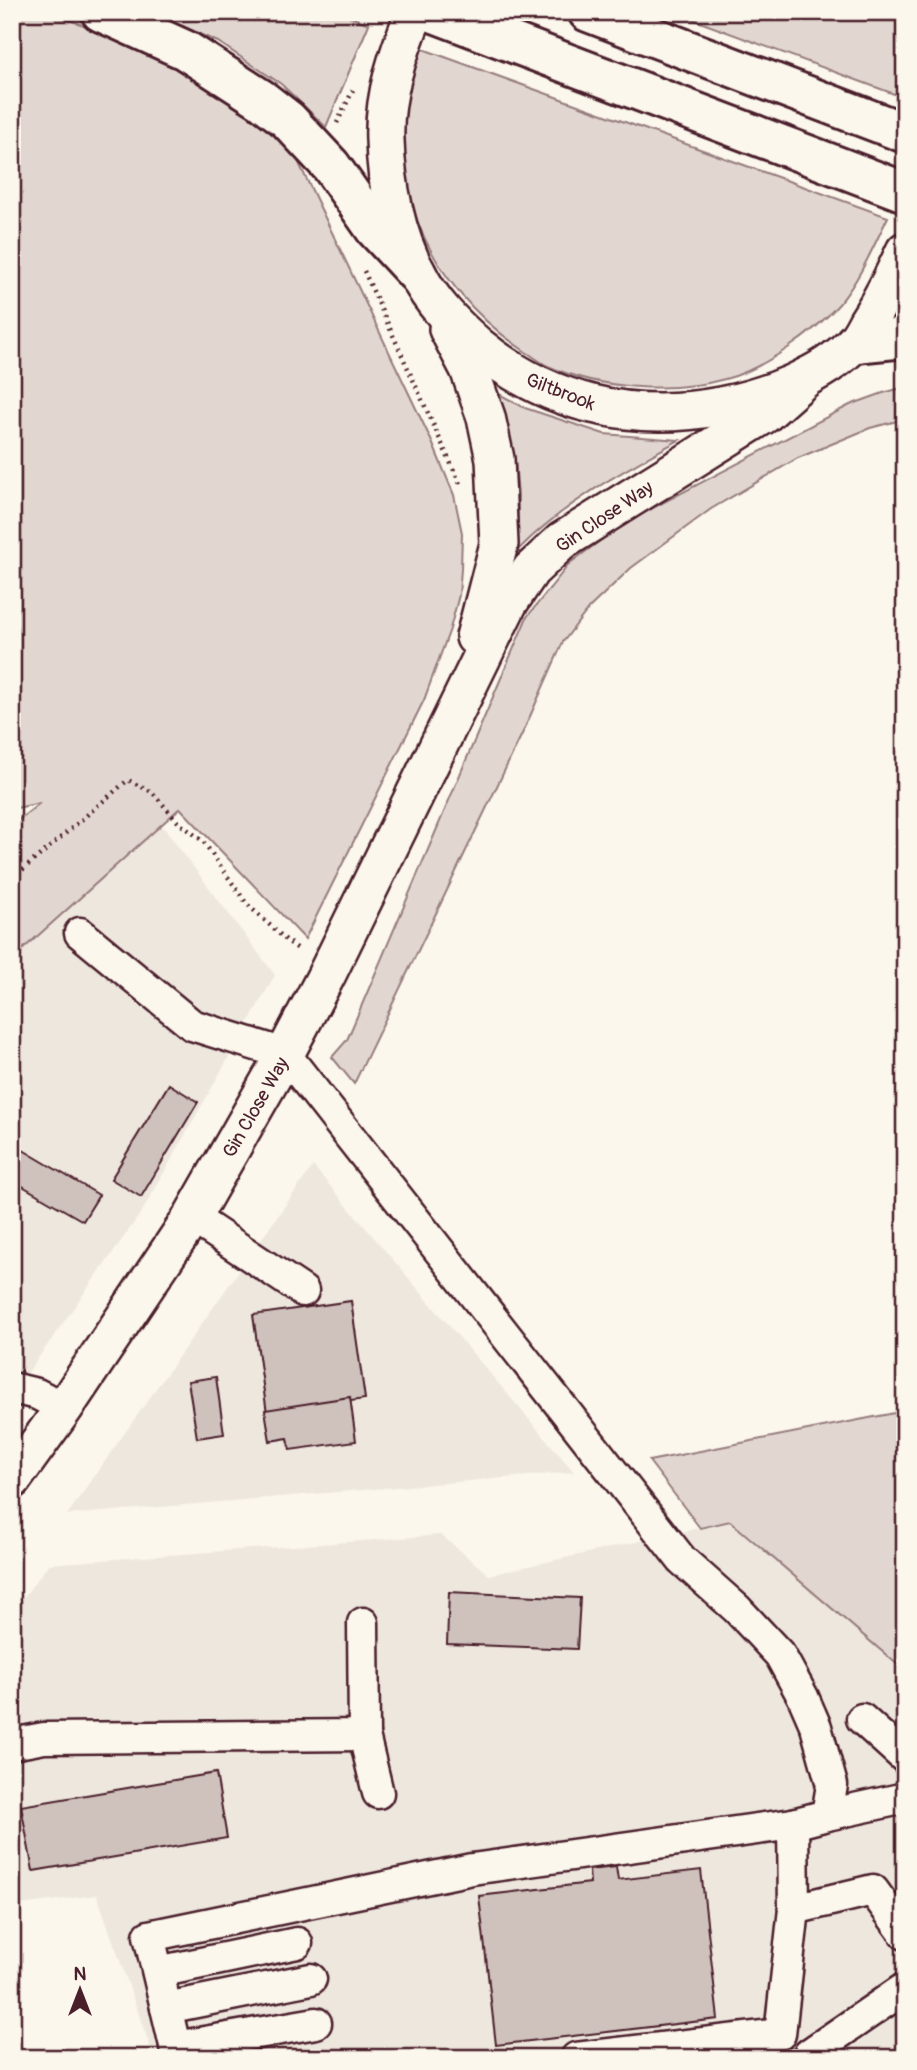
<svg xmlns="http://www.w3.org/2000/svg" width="917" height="2070" font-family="Pangolin,sans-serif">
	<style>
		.built { fill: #eee7de }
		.green { fill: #e2d7d0; stroke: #967b7e; stroke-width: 2 }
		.building { fill: #cfc2bc; stroke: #4a1f2b; stroke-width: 2 }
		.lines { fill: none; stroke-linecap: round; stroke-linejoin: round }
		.minor-casing { stroke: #4a1f2b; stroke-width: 35 }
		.major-casing { stroke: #4a1f2b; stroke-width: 42 }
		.highway-casing { stroke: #4a1f2b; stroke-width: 44 }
		.path { stroke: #4a1f2b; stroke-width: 4.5; stroke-dasharray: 2 5; stroke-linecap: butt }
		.minor { stroke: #fbf7ec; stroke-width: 30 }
		.major { stroke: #fbf7ec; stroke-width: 37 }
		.highway { stroke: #fbf7ec; stroke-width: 38 }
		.labels { text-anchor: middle; stroke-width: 6; stroke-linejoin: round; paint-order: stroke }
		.street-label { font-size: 19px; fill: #4a1f2b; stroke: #fbf7ec }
	</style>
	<rect width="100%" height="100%" fill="#fbf7ec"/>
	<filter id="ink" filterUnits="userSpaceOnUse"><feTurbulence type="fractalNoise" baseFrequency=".0143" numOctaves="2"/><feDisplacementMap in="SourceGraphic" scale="14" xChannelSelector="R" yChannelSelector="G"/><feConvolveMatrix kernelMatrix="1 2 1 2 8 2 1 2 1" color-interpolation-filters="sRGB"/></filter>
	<g filter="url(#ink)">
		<g class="built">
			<polygon points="161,824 275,975 143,1210 12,1395 12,959"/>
			<polygon points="313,1166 574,1472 67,1515"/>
			<polygon points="730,1521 905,1671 905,2058 154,2058 97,1895 12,1906 12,1612 49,1564 441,1535 489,1575"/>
		</g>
		<g class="green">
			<polygon points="12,12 46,12 95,29 190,70 286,136 432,442 454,495 462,533 461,569 459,595 450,629 424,700 305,939 180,808 12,959 12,825 40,803 12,809"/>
			<polygon points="148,12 339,12 369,24 326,127 281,84 218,42"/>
			<polygon points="673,12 905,12 905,98"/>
			<path d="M420 48 888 217C873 247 860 279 839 304 814 333 762 370 725 379 671 394 599 389 548 366 541 363 533 356 526 352 476 319 434 271 415 214 405 182 401 126 408 94 411 78 416 63 420 48Z"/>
			<polygon points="905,387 905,419 870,428 798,458 711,509 631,568 589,608 563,642 523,732 354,1084 332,1057 347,1040 527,617 570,563 626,522 850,405 883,393"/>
			<path d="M499 394 525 408 604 434 679 440C621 472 564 503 517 551L518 495 515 460Z"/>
			<polygon points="905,1411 905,1671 730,1521 700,1528 649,1461"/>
		</g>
		<g class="building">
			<polygon points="169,1084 198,1102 141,1197 111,1179"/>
			<polygon points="18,1147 99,1195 83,1221 12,1180 12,1158"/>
			<polygon points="351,1301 365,1399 267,1413 253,1315"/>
			<polygon points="216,1377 224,1434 197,1438 188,1381"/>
			<polygon points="350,1397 356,1441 290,1450 288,1438 270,1441 265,1410"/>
			<polygon points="449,1592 580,1598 577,1649 447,1644"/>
			<polygon points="216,1773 227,1838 33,1871 21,1806"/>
			<polygon points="616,1867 618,1880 701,1870 718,2019 496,2045 479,1896 590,1883 589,1870"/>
		</g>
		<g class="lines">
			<g class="minor-casing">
				<g id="minor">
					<polyline points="80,933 192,1025 285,1054 682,1560 737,1609 780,1655 803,1697 816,1727 832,1785 827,1815 793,1824 472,1869 149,1936 178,2058"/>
					<polyline points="192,1217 303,1291"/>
					<polyline points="12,1388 37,1394 64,1408"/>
					<polyline points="862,1719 905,1758"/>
					<polyline points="364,1735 378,1793"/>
					<polyline points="12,1744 44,1738 364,1735 363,1623"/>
					<polyline points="827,1815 905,1798"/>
					<polyline points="794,1909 873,1890 905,1934"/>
					<polyline points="158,1972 297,1943"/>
					<polyline points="166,2008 311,1979"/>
					<polyline points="175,2047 316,2023"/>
					<polyline points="809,2054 905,1988"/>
					<polyline points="576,2058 780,2034 794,1909 793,1824"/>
				</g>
			</g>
			<g class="major-casing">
				<g id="major">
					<path d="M415 12C398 53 383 96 385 140 386 183 396 236 417 273 431 302 454 325 478 346 548 404 632 423 721 406 765 397 822 377 854 343 860 337 864 328 868 321 883 298 894 275 905 251"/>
					<polyline points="448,329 469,369 486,417 495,459 499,544 475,637"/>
					<polyline points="12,1480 64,1408 192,1217 285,1054 326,976 508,604 531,570 562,541 765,414 808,376"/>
				</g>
			</g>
			<g class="highway-casing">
				<g id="highway">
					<polyline points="101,12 185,50 261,99 288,120 331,166 375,229 416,273"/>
					<polyline points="432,12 905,192"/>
					<polyline points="588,12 905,133"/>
					<polyline points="855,343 905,338"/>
				</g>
			</g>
			<g class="path">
				<polyline points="337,123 353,90"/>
				<polyline points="364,271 461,486"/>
				<polyline points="12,879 128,780 152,792 179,823 203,841 247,904 287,941 301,951"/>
			</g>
			<use href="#minor" class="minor"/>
			<use href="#major" class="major"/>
			<use href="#highway" class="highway"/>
		</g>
	</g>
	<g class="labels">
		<g class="street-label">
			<text transform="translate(561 391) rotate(21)" y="7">Giltbrook</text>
			<text transform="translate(604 516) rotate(-34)" y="7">Gin Close Way</text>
			<text transform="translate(255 1107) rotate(-60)" y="7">Gin Close Way</text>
		</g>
	</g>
	<rect width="917" height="2070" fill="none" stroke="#fbf7ec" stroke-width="42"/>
	<rect x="21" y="21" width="875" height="2028" fill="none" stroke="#4a1f2b" stroke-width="2.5" filter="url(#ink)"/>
	<g transform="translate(80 1990)" stroke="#fbf7ec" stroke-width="5" paint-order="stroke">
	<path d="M0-5L12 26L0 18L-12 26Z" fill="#4a1f2b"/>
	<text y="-10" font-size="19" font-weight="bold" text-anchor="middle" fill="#4a1f2b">N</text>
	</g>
</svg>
